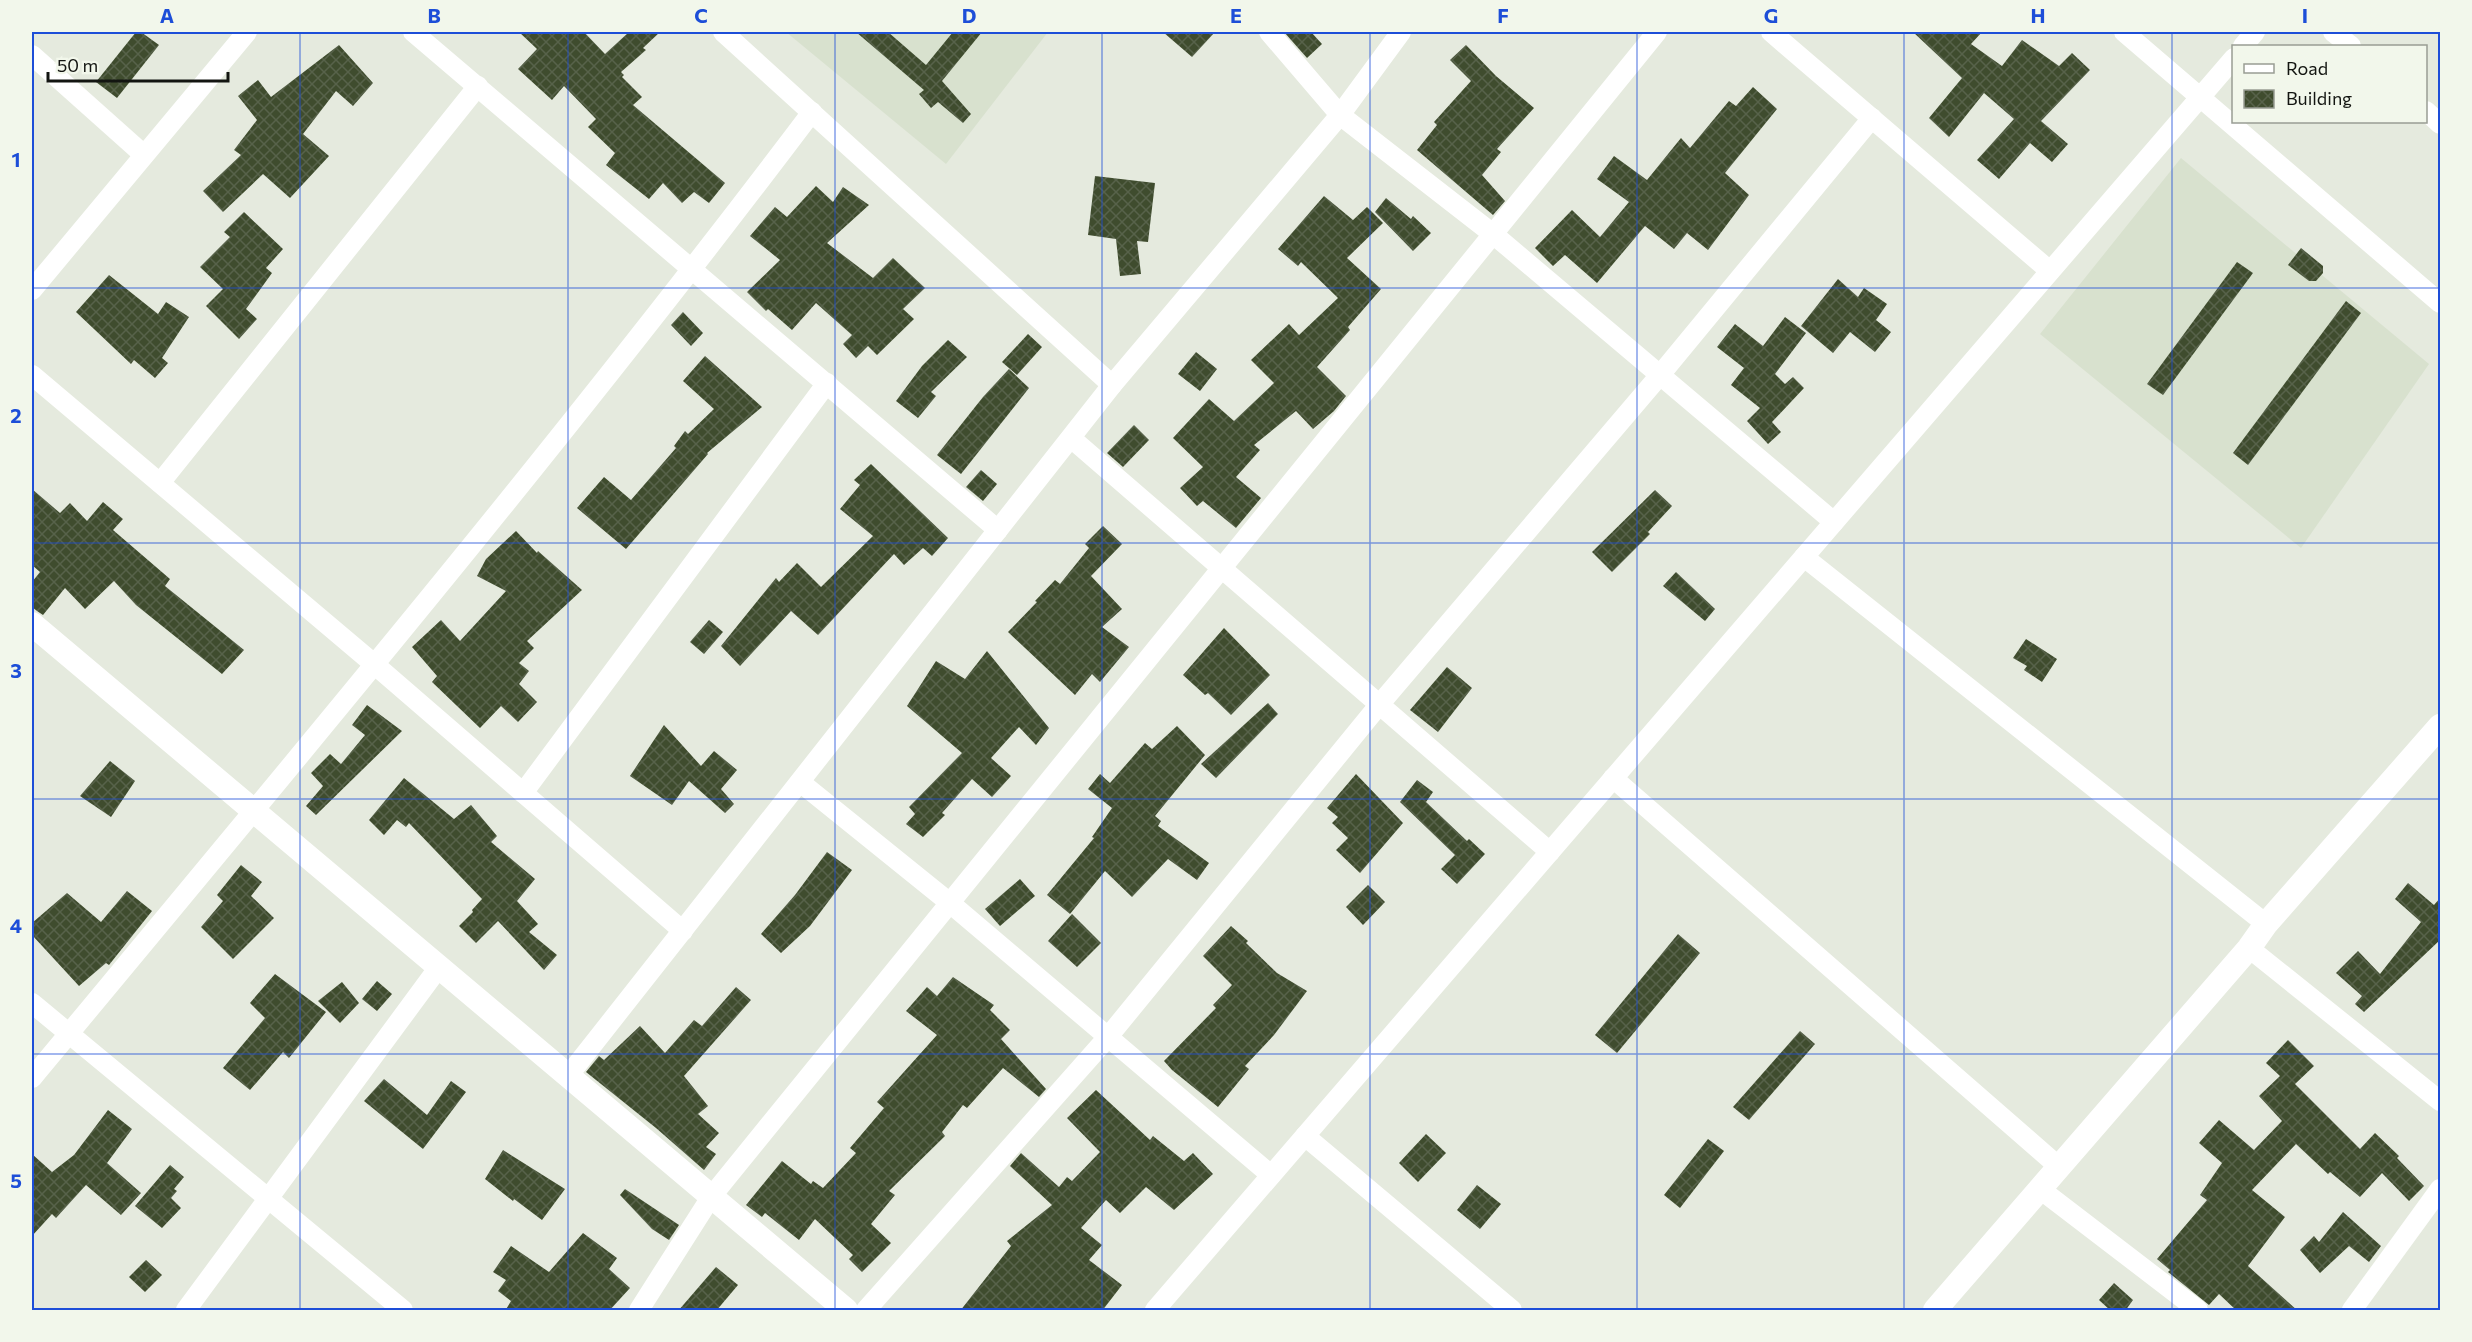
<svg xmlns="http://www.w3.org/2000/svg" width="2472" height="1342" font-family="Commissioner,sans-serif">
	<style>
		.built { fill: #d8e1ce }
		.building { fill: url(#building-cross-hatch) }
		.lines { fill: none; stroke-linecap: round; stroke-linejoin: round }
		.minor { stroke: #fff; stroke-width: 20 }
		.tertiary { stroke: #fff; stroke-width: 24 }
		.grid { fill: none; stroke: #1d4ed8; stroke-width: 1.5; stroke-opacity: 0.55 }
		.neatline { fill: none; stroke: #1d4ed8; stroke-width: 2 }
		.grid-label { font-size: 20px; text-anchor: middle; font-weight: bold; fill: #1d4ed8 }
	</style>
	<defs>
		<pattern id="building-cross-hatch" width="8" height="8" patternUnits="userSpaceOnUse" patternTransform="scale(1.5)"><rect width="8" height="8" fill="#3f4c2e"/><path d="M0 0l8 8M0 8l8-8" fill="none" stroke="#57624a"/></pattern>
	</defs>
	<rect width="100%" height="100%" fill="#e5eade"/>
	<g class="built">
		<polygon points="786,32 1048,32 946,164"/>
		<polygon points="2181,158 2429,364 2301,548 2040,334"/>
	</g>
	<g class="building">
		<polygon points="136,32 141,32 159,45 117,98 96,82"/>
		<polygon points="519,32 584,32 605,54 629,32 660,32 643,48 646,50 621,72 624,75 622,77 642,97 633,105 725,183 709,203 694,192 682,203 663,183 649,199 606,165 615,153 588,127 596,119 564,86 552,100 518,69 537,49"/>
		<polygon points="856,32 888,32 926,65 953,32 982,32 942,81 971,114 963,123 938,102 931,108 919,94 924,90"/>
		<polygon points="1163,32 1215,32 1192,57"/>
		<polygon points="1284,32 1311,32 1322,44 1307,58"/>
		<polygon points="1913,32 1982,32 1971,44 2002,66 2022,40 2059,66 2072,53 2090,70 2041,121 2068,144 2052,162 2030,143 1999,179 1977,160 2014,119 1984,93 1949,137 1929,118 1962,78"/>
		<polygon points="339,45 373,83 353,106 336,91 303,134 329,156 290,198 263,174 223,212 203,191 241,155 234,150 257,120 238,96 258,80 271,97"/>
		<polygon points="1466,45 1496,76 1534,108 1497,149 1501,152 1482,175 1505,201 1493,215 1417,150 1437,125 1434,122 1471,81 1450,60"/>
		<polygon points="1753,87 1777,109 1725,173 1749,195 1708,250 1687,233 1674,249 1645,226 1597,283 1565,255 1553,266 1535,248 1572,210 1600,237 1629,202 1597,179 1614,156 1647,180 1681,138 1690,148 1729,101 1736,106"/>
		<polygon points="1095,176 1155,183 1148,242 1137,241 1141,274 1120,276 1116,239 1088,235"/>
		<polygon points="816,186 833,202 843,187 869,205 827,243 873,278 893,258 925,288 903,309 914,319 877,355 868,346 856,358 843,344 852,335 816,303 792,330 768,309 766,311 747,292 780,260 750,236 775,207 787,217"/>
		<polygon points="1324,196 1353,220 1367,207 1383,223 1347,258 1381,289 1348,327 1350,330 1317,367 1346,396 1334,411 1313,429 1296,411 1254,445 1260,450 1236,477 1261,498 1236,528 1203,501 1197,506 1180,488 1203,467 1173,438 1209,399 1234,421 1274,383 1251,360 1289,324 1299,335 1338,298 1301,262 1298,266 1278,249"/>
		<polygon points="1386,198 1411,219 1413,216 1431,233 1413,251 1375,212"/>
		<polygon points="244,212 283,249 266,268 272,273 246,309 257,319 239,339 206,306 223,289 200,267 230,237 224,232"/>
		<polygon points="2301,248 2323,266 2323,273 2316,281 2309,281 2288,265"/>
		<polygon points="2237,262 2253,273 2163,395 2147,384"/>
		<polygon points="109,275 158,314 166,302 189,317 162,358 168,363 155,378 134,360 131,364 76,312"/>
		<polygon points="1838,279 1858,297 1864,288 1887,304 1876,320 1891,332 1875,352 1850,332 1833,353 1801,326"/>
		<polygon points="2346,301 2361,313 2248,465 2233,453"/>
		<polygon points="683,312 703,333 691,346 671,325"/>
		<polygon points="1785,317 1806,333 1775,374 1785,384 1793,377 1804,388 1772,422 1781,432 1768,444 1747,421 1760,408 1731,385 1744,368 1717,347 1735,324 1763,346"/>
		<polygon points="1028,334 1042,347 1017,375 1002,362"/>
		<polygon points="948,340 967,357 931,392 936,396 918,418 896,401 922,366"/>
		<polygon points="1196,352 1217,369 1200,391 1178,374"/>
		<polygon points="705,356 762,407 707,453 708,454 626,549 577,508 604,477 631,500 676,448 674,446 685,431 688,434 714,409 683,381"/>
		<polygon points="1009,369 1029,388 961,474 937,455 983,397"/>
		<polygon points="1134,425 1149,440 1123,467 1107,453"/>
		<polygon points="871,464 948,538 932,556 923,548 904,565 894,554 818,635 791,611 740,666 721,646 776,578 779,582 797,563 821,587 873,536 840,509 860,485 854,480"/>
		<polygon points="981,470 997,484 983,501 966,487"/>
		<polygon points="32,489 60,513 70,503 87,521 103,502 123,519 113,530 170,579 165,586 244,650 222,674 136,605 114,581 85,609 65,588 43,615 37,611 32,607 32,582 40,572 32,565"/>
		<polygon points="1655,490 1672,506 1648,532 1650,534 1612,572 1592,552"/>
		<polygon points="1103,526 1122,544 1091,576 1122,609 1102,627 1129,647 1100,682 1092,674 1075,695 1008,632 1037,602 1035,601 1055,580 1060,584 1089,548 1085,544"/>
		<polygon points="516,531 537,553 538,551 582,590 527,641 534,648 519,663 529,671 519,684 537,702 518,722 501,706 480,728 432,682 437,676 412,647 441,620 460,641 506,591 477,576 486,559"/>
		<polygon points="1676,572 1715,609 1705,621 1663,586"/>
		<polygon points="709,620 723,632 704,654 690,642"/>
		<polygon points="1224,628 1270,675 1231,715 1208,693 1205,695 1183,675"/>
		<polygon points="2026,639 2057,659 2042,682 2024,670 2027,666 2013,658"/>
		<polygon points="987,651 1049,728 1036,745 1019,727 991,758 1011,776 992,797 972,779 942,813 945,815 923,837 906,824 915,814 909,807 962,753 907,706 936,661 965,679"/>
		<polygon points="1447,667 1472,688 1438,732 1410,710"/>
		<polygon points="1268,703 1278,714 1216,778 1201,764"/>
		<polygon points="367,705 402,731 316,815 306,806 323,786 311,773 330,754 341,764 365,735 352,725"/>
		<polygon points="664,725 701,766 714,751 737,770 721,789 734,804 725,813 689,781 672,805 630,776"/>
		<polygon points="1177,726 1205,755 1155,816 1161,821 1158,826 1209,863 1197,880 1168,859 1132,897 1105,871 1070,914 1047,895 1094,838 1092,837 1112,808 1088,789 1100,774 1110,783 1145,743 1152,749"/>
		<polygon points="110,761 135,781 111,817 80,796"/>
		<polygon points="1356,774 1403,823 1360,873 1336,850 1348,838 1332,823 1338,817 1327,808"/>
		<polygon points="404,778 454,819 471,805 497,836 491,842 535,879 517,901 538,924 529,932 557,955 544,970 498,921 476,943 459,926 473,912 472,910 482,899 409,823 406,827 397,820 384,835 369,820"/>
		<polygon points="1417,780 1433,792 1426,802 1467,841 1469,839 1485,854 1457,884 1441,869 1455,855 1400,802"/>
		<polygon points="827,852 852,870 810,926 781,953 761,934 795,895"/>
		<polygon points="241,865 262,882 251,896 274,918 233,959 201,927 223,901 217,895"/>
		<polygon points="1020,879 1035,896 1000,926 985,909"/>
		<polygon points="2408,883 2434,905 2440,898 2440,940 2364,1012 2355,1004 2362,996 2336,973 2358,951 2380,974 2421,922 2395,899"/>
		<polygon points="1368,885 1385,902 1363,925 1346,907"/>
		<polygon points="127,891 152,911 109,965 106,963 79,986 32,935 32,923 67,893 101,922"/>
		<polygon points="1072,914 1101,943 1077,967 1048,941"/>
		<polygon points="1231,926 1248,941 1246,943 1277,973 1307,991 1274,1035 1245,1066 1249,1069 1218,1107 1172,1070 1164,1061 1216,1008 1213,1005 1232,985 1203,956"/>
		<polygon points="1678,934 1700,953 1617,1053 1595,1035"/>
		<polygon points="275,974 326,1012 289,1058 283,1052 250,1090 223,1068 265,1018 250,1003"/>
		<polygon points="953,977 994,1005 990,1010 1010,1030 1001,1039 1046,1089 1039,1097 1003,1068 967,1108 963,1105 942,1132 945,1136 889,1191 895,1195 871,1224 891,1243 862,1272 849,1259 853,1255 815,1219 799,1240 765,1213 762,1217 746,1205 782,1161 811,1184 813,1181 823,1188 856,1153 850,1148 884,1108 877,1102 937,1035 906,1011 927,987 937,996"/>
		<polygon points="377,981 392,994 377,1011 362,999"/>
		<polygon points="342,982 359,1003 340,1023 318,1001"/>
		<polygon points="736,987 751,1000 684,1076 708,1106 698,1114 719,1133 706,1147 716,1154 704,1170 656,1128 586,1072 599,1056 604,1060 640,1026 665,1053 694,1020 702,1026"/>
		<polygon points="1800,1031 1815,1044 1749,1120 1733,1107"/>
		<polygon points="2288,1040 2314,1066 2295,1084 2360,1149 2375,1133 2399,1156 2397,1158 2424,1186 2409,1201 2382,1173 2360,1197 2330,1172 2328,1174 2296,1144 2252,1190 2285,1217 2248,1266 2298,1311 2237,1311 2219,1294 2209,1305 2168,1272 2170,1270 2157,1259 2207,1200 2200,1195 2222,1163 2199,1143 2219,1120 2254,1150 2282,1121 2259,1096 2280,1076 2266,1063"/>
		<polygon points="384,1079 427,1115 451,1081 466,1092 423,1149 364,1101"/>
		<polygon points="1096,1090 1150,1140 1153,1136 1184,1161 1193,1153 1213,1174 1174,1210 1146,1187 1120,1213 1106,1200 1081,1228 1102,1245 1089,1260 1122,1285 1102,1311 960,1311 1011,1246 1007,1241 1052,1205 1010,1166 1021,1153 1059,1187 1067,1177 1072,1181 1100,1152 1067,1118"/>
		<polygon points="108,1110 132,1129 107,1163 141,1193 121,1215 86,1185 56,1218 52,1214 32,1236 32,1154 52,1172 74,1155"/>
		<polygon points="1426,1134 1446,1153 1418,1182 1399,1163"/>
		<polygon points="1708,1139 1724,1151 1680,1208 1664,1195"/>
		<polygon points="503,1150 565,1189 542,1220 514,1199 513,1201 485,1179"/>
		<polygon points="170,1165 184,1177 174,1189 177,1191 171,1198 181,1208 162,1228 135,1206"/>
		<polygon points="1477,1185 1501,1204 1480,1229 1457,1210"/>
		<polygon points="625,1189 679,1225 669,1240 652,1229 620,1195"/>
		<polygon points="2343,1212 2381,1246 2369,1262 2349,1246 2320,1273 2300,1250 2314,1236 2319,1242"/>
		<polygon points="583,1233 617,1258 609,1269 630,1288 609,1311 505,1311 511,1301 498,1291 506,1280 493,1272 511,1246 549,1272"/>
		<polygon points="146,1260 162,1275 145,1292 129,1277"/>
		<polygon points="716,1267 738,1285 716,1311 678,1311"/>
		<polygon points="2114,1283 2133,1300 2125,1311 2111,1311 2099,1300"/>
	</g>
	<g class="lines">
		<g class="minor">
			<polyline points="413,32 998,530"/>
			<polyline points="723,32 1112,385"/>
			<polyline points="1269,32 1340,115 1493,234 1834,522"/>
			<polyline points="1771,32 2050,271"/>
			<polyline points="2124,32 2440,303"/>
			<polyline points="2333,32 2351,46"/>
			<polyline points="2243,46 2255,32"/>
			<polyline points="32,55 144,155"/>
			<polyline points="2426,111 2440,124"/>
			<polyline points="32,290 247,32"/>
			<polyline points="32,375 374,664 683,931"/>
			<polyline points="1071,438 1550,852"/>
			<polyline points="160,483 478,86"/>
			<polyline points="1804,557 2266,924"/>
			<polyline points="1613,778 2058,1166"/>
			<polyline points="800,782 950,903 1271,1175"/>
			<polyline points="523,793 827,383"/>
			<polyline points="2249,948 2440,1101"/>
			<polyline points="32,1003 403,1310"/>
			<polyline points="568,1076 1112,385 1340,115 1401,32"/>
			<path d="M32 1078C296 760 563 442 812 112"/>
			<polyline points="1305,1136 1512,1310"/>
			<polyline points="2040,1189 2198,1310"/>
			<polyline points="186,1310 439,967"/>
			<polyline points="639,1310 711,1197 1657,32"/>
			<polyline points="866,1310 1108,1037 1379,705 1660,375 1872,118"/>
			<polyline points="1155,1310 2234,58"/>
			<polyline points="2352,1310 2440,1189"/>
		</g>
		<g class="tertiary">
			<polyline points="32,624 846,1310"/>
			<polyline points="1935,1310 2249,948 2266,924 2440,726"/>
		</g>
	</g>
	<path class="grid" d="M300 32V1310M568 32V1310M835 32V1310M1102 32V1310M1370 32V1310M1637 32V1310M1904 32V1310M2172 32V1310M32 288H2440M32 543H2440M32 799H2440M32 1054H2440"/>
	<rect width="2472" height="1342" fill="none" stroke="#f2f7eb" stroke-width="66"/>
	<rect x="2232" y="45" width="195" height="78" fill="#f2f7eb" stroke="#999d94" stroke-width="1.5"/>
	<rect x="2244" y="64" width="30" height="9" fill="#ffffff" stroke="#999d94" stroke-width="1.5"/>
	<text x="2286" y="75" font-size="18" fill="#131511">Road</text>
	<rect x="2244" y="90" width="30" height="18" fill="url(#building-cross-hatch)" stroke="#999d94" stroke-width="1.5"/>
	<text x="2286" y="105" font-size="18" fill="#131511">Building</text>
	<path d="M48 72v9h180v-9" fill="none" stroke="#131511" stroke-width="3"/>
	<text x="57" y="72" font-size="18" fill="#131511" stroke="#f2f7eb" stroke-width="4.5" paint-order="stroke">50 m</text>
	<rect x="33" y="33" width="2406" height="1276" class="neatline"/>
	<g class="grid-label">
		<text x="167" y="23">A</text>
		<text x="434" y="23">B</text>
		<text x="701" y="23">C</text>
		<text x="969" y="23">D</text>
		<text x="1236" y="23">E</text>
		<text x="1503" y="23">F</text>
		<text x="1771" y="23">G</text>
		<text x="2038" y="23">H</text>
		<text x="2305" y="23">I</text>
		<text x="16" y="167">1</text>
		<text x="16" y="423">2</text>
		<text x="16" y="678">3</text>
		<text x="16" y="933">4</text>
		<text x="16" y="1188">5</text>
	</g>
</svg>
